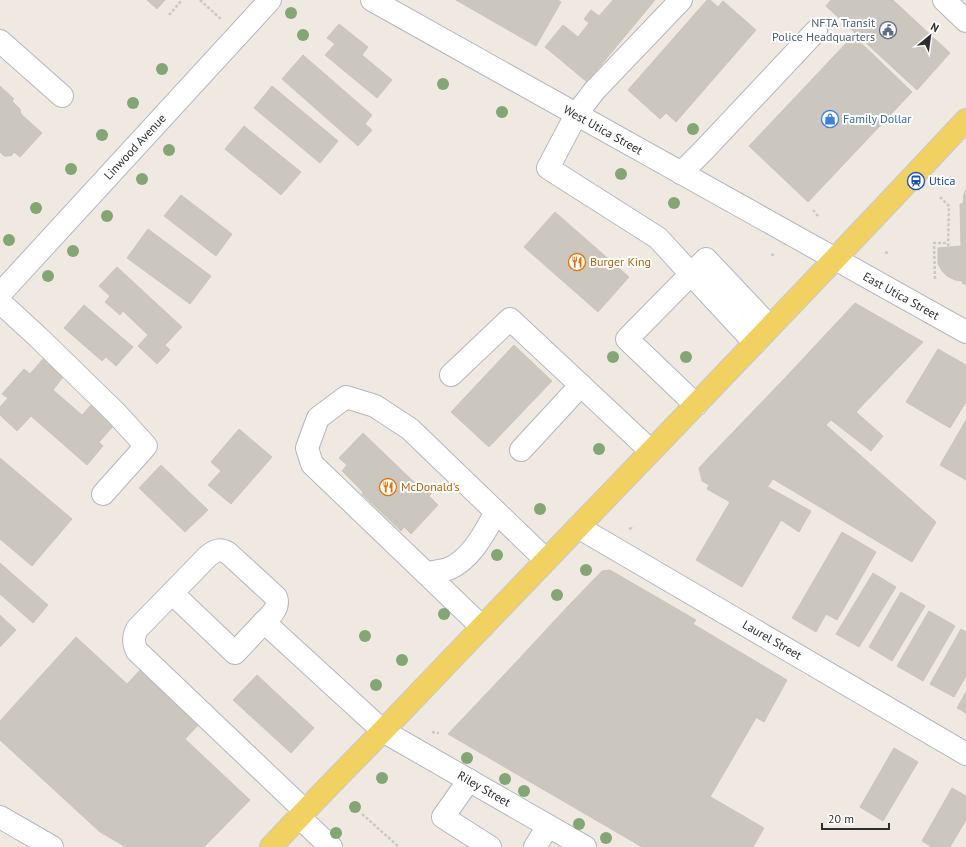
<svg xmlns="http://www.w3.org/2000/svg" width="966" height="847" font-family="'PT Sans',sans-serif">
	<style>
		.building { fill: #cbc7bf; stroke: #cbc5ba }
		.lines { fill: none; stroke-linecap: round; stroke-linejoin: round }
		.minor-casing { stroke: #b4b7c1; stroke-width: 24 }
		.major-casing { stroke: #c9c9c9; stroke-width: 24 }
		.path { stroke: #c9c9c9; stroke-width: 2.5; stroke-dasharray: 3 2; stroke-linecap: butt }
		.minor { stroke: #fff; stroke-width: 22 }
		.major { stroke: #f2d163; stroke-width: 22 }
		.tree { fill: #84a574 }
		.labels { text-anchor: middle; stroke-width: 4; stroke-linejoin: round; paint-order: stroke }
		.service-label { font-size: 12px; fill: #4e5e75; stroke: #fff; text-anchor: end }
		.shop-label { font-size: 12px; fill: #366cbe; stroke: #fff; text-anchor: start }
		.street-label { font-size: 12px; fill: #2e2e2e; stroke: #fff }
		.transit-label { font-size: 12px; fill: #164399; stroke: #fff; text-anchor: start }
		.food-label { font-size: 12px; fill: #c56008; stroke: #fff; text-anchor: start }
	</style>
	<rect width="100%" height="100%" fill="#efe9e1"/>
	<g class="building">
		<polygon points="147,0 165,0 157,9"/>
		<polygon points="456,0 558,0 561,2 536,46"/>
		<polygon points="613,0 655,0 587,82 545,47 563,25 578,37 589,23 584,19 591,10 599,16"/>
		<polygon points="707,0 710,0 718,7 723,1 756,30 676,122 666,113 660,119 628,90"/>
		<polygon points="831,0 893,0 950,53 917,90 826,6"/>
		<polygon points="339,24 368,47 362,55 392,80 377,98 325,55 335,44 327,38"/>
		<polygon points="852,37 856,42 858,40 912,92 808,202 749,146"/>
		<polygon points="303,55 372,115 365,124 372,130 358,146 282,79"/>
		<polygon points="0,86 14,99 12,101 20,109 21,114 42,133 20,157 14,152 11,156 4,156 0,152"/>
		<polygon points="272,86 338,141 320,163 254,108"/>
		<polygon points="244,126 301,172 281,195 225,149"/>
		<polygon points="966,189 966,284 963,284 962,281 955,280 947,276 942,271 938,264 938,248 961,246 960,204 963,204 964,194"/>
		<polygon points="181,195 232,234 216,256 164,216"/>
		<polygon points="555,212 629,277 598,312 524,247"/>
		<polygon points="148,229 211,276 190,304 127,258"/>
		<polygon points="117,267 182,327 165,345 170,350 157,364 138,346 148,335 123,311 120,315 105,302 110,296 99,286"/>
		<polygon points="855,303 923,342 856,412 883,436 871,451 831,420 784,379"/>
		<polygon points="84,305 133,347 116,366 106,357 102,361 64,328"/>
		<polygon points="514,345 552,381 489,447 451,412"/>
		<polygon points="938,349 966,365 966,402 950,428 906,402"/>
		<polygon points="43,359 63,377 53,390 82,415 93,403 116,423 99,442 103,446 87,465 31,416 17,431 0,415 0,407 8,398 2,394 24,369 30,374"/>
		<polygon points="784,379 831,420 826,425 936,522 912,562 773,479 768,486 711,455"/>
		<polygon points="966,420 966,480 940,465"/>
		<polygon points="239,429 272,457 231,504 208,485 221,471 211,462"/>
		<polygon points="363,433 418,486 422,482 433,492 429,496 438,505 411,534 404,527 401,531 362,494 363,492 342,471 347,465 339,458"/>
		<polygon points="711,455 811,511 799,532 781,520 742,587 696,560 730,502 707,489 709,485 702,481 699,468"/>
		<polygon points="0,458 72,519 32,566 0,539"/>
		<polygon points="161,465 208,510 185,532 139,488"/>
		<polygon points="842,532 876,552 837,620 826,614 816,632 792,618"/>
		<polygon points="0,563 48,605 33,623 0,594"/>
		<polygon points="610,570 696,620 693,624 787,680 764,722 667,667 571,603 602,571"/>
		<polygon points="873,573 896,587 859,647 836,634"/>
		<polygon points="901,592 925,606 892,661 869,647"/>
		<polygon points="571,603 667,667 756,718 710,797 503,676"/>
		<polygon points="929,611 955,626 923,681 897,666"/>
		<polygon points="0,615 16,630 0,647"/>
		<polygon points="961,629 966,632 966,676 954,697 930,684"/>
		<polygon points="76,637 127,684 142,668 200,723 185,739 250,800 204,847 126,847 100,832 0,740 0,721"/>
		<polygon points="257,675 314,728 291,753 233,700"/>
		<polygon points="503,676 764,828 753,847 642,847 448,734"/>
		<polygon points="966,692 966,713 957,708"/>
		<polygon points="894,748 918,762 883,821 860,807"/>
		<polygon points="952,788 966,796 966,820 950,847 932,847 922,841"/>
	</g>
	<g class="lines">
		<g class="minor-casing">
			<g id="minor">
				<polyline points="372,0 966,332"/>
				<polyline points="681,0 594,91 576,115 548,168 658,238 691,274 706,259 770,327"/>
				<polyline points="944,0 966,21"/>
				<polyline points="0,41 62,96"/>
				<polyline points="681,173 704,150 816,31"/>
				<polyline points="0,294 270,0"/>
				<polyline points="0,302 38,337 116,413 146,446 103,494"/>
				<polyline points="451,375 510,319 651,451"/>
				<polyline points="696,405 627,339 691,274 755,343"/>
				<polyline points="521,450 581,385"/>
				<polyline points="578,527 966,754"/>
				<path d="M426 573C433 572 441 571 448 569 471 560 485 532 496 512"/>
				<polyline points="172,593 235,653 264,622"/>
				<polyline points="482,627 312,464 307,448 318,418 346,397 375,406 410,429 546,560"/>
				<polyline points="469,780 443,817 490,847"/>
				<path d="M305 811 137 651C133 643 133 637 137 629L208 556C216 550 220 548 228 553L276 597C280 608 271 615 264 622L383 731 585 847"/>
				<polyline points="0,817 52,847"/>
				<polyline points="299,817 331,847"/>
				<polyline points="535,847 548,826"/>
			</g>
		</g>
		<g class="major-casing">
			<path id="major" d="M271 847C320 794 372 743 422 690 603 500 787 312 966 120"/>
		</g>
		<g class="path">
			<polyline points="200,0 222,20"/>
			<polyline points="169,15 182,0"/>
			<polyline points="940,197 949,206 948,247"/>
			<polyline points="813,210 818,216"/>
			<polyline points="885,253 889,252"/>
			<polyline points="771,255 776,254"/>
			<polyline points="935,279 934,243 948,243"/>
			<polyline points="629,529 634,527"/>
			<polyline points="432,732 439,733"/>
			<polyline points="362,814 399,847"/>
		</g>
		<use href="#minor" class="minor"/>
		<use href="#major" class="major"/>
	</g>
	<g class="tree">
		<circle cx="291" cy="13" r="6"/>
		<circle cx="303" cy="35" r="6"/>
		<circle cx="162" cy="69" r="6"/>
		<circle cx="443" cy="84" r="6"/>
		<circle cx="133" cy="103" r="6"/>
		<circle cx="502" cy="112" r="6"/>
		<circle cx="693" cy="129" r="6"/>
		<circle cx="102" cy="135" r="6"/>
		<circle cx="169" cy="150" r="6"/>
		<circle cx="71" cy="169" r="6"/>
		<circle cx="621" cy="174" r="6"/>
		<circle cx="142" cy="179" r="6"/>
		<circle cx="674" cy="203" r="6"/>
		<circle cx="36" cy="208" r="6"/>
		<circle cx="107" cy="216" r="6"/>
		<circle cx="9" cy="240" r="6"/>
		<circle cx="73" cy="251" r="6"/>
		<circle cx="48" cy="276" r="6"/>
		<circle cx="613" cy="357" r="6"/>
		<circle cx="686" cy="357" r="6"/>
		<circle cx="599" cy="449" r="6"/>
		<circle cx="540" cy="509" r="6"/>
		<circle cx="497" cy="555" r="6"/>
		<circle cx="586" cy="570" r="6"/>
		<circle cx="557" cy="595" r="6"/>
		<circle cx="444" cy="614" r="6"/>
		<circle cx="365" cy="636" r="6"/>
		<circle cx="402" cy="660" r="6"/>
		<circle cx="376" cy="685" r="6"/>
		<circle cx="467" cy="758" r="6"/>
		<circle cx="382" cy="778" r="6"/>
		<circle cx="505" cy="779" r="6"/>
		<circle cx="524" cy="791" r="6"/>
		<circle cx="355" cy="807" r="6"/>
		<circle cx="579" cy="824" r="6"/>
		<circle cx="336" cy="833" r="6"/>
		<circle cx="606" cy="838" r="6"/>
	</g>
	<defs>
		<g id="civic-ring" transform="scale(0.9)"><circle r="9.5" fill="#fff" stroke="#5c6f8a" stroke-width="1.5"/><path d="M-.6-6.5H3V-4.5H.6V-3L4-1V1h2V6H-6V1h2V-1L-.6-3ZM-1.2 2.5V6h2.4V2.5Z" fill="#5c6f8a"/></g>
		<g id="shop-ring" transform="scale(0.9)"><circle r="9.5" fill="#fff" stroke="#3f7fe0" stroke-width="1.5"/><path d="M-5-2.5h2.3a2.7 3.5 0 0 1 5.4 0H5L5.5 6h-11ZM-1.5-2.5h3a1.5 2.3 0 0 0-3 0Z" fill="#3f7fe0"/></g>
		<g id="station-ring" transform="scale(0.9)"><circle r="9.5" fill="#fff" stroke="#1a4fb4" stroke-width="1.5"/><path d="M-3-6H3Q5-6 5-4V2Q5 4 3 4L4.5 6H3L1.5 4h-3L-3 6H-4.5L-3 4Q-5 4-5 2V-4Q-5-6-3-6ZM-3.5-4v3h7v-3ZM-3.5 1v1.5H-2V1ZM2 1v1.5H3.5V1Z" fill="#1a4fb4"/></g>
		<g id="restaurant-ring" transform="scale(0.9)"><circle r="9.5" fill="#fff" stroke="#e8710a" stroke-width="1.5"/><path d="M-5-6h1v4h1v-4h1v4h1v-4h1v5L-1.5 .5V6h-2V.5L-5-1ZM5-6V6H3V1.5H1.5Q1.5-4 5-6Z" fill="#e8710a"/></g>
	</defs>
	<g fill-rule="evenodd">
		<use href="#civic-ring" x="888" y="30"/>
		<use href="#shop-ring" x="830" y="119"/>
		<use href="#station-ring" x="916" y="181"/>
		<use href="#restaurant-ring" x="577" y="262"/>
		<use href="#restaurant-ring" x="388" y="487"/>
	</g>
	<g class="labels">
		<g class="service-label">
			<text x="875" y="27">NFTA Transit<tspan x="875" dy="14">Police Headquarters</tspan></text>
		</g>
		<g class="shop-label">
			<text x="843" y="123">Family Dollar</text>
		</g>
		<g class="street-label">
			<text transform="translate(603 130) rotate(29)" y="4">West Utica Street</text>
			<text transform="translate(135 147) rotate(-47)" y="4">Linwood Avenue</text>
			<text transform="translate(901 296) rotate(29)" y="4">East Utica Street</text>
			<text transform="translate(772 640) rotate(30)" y="4">Laurel Street</text>
			<text transform="translate(484 789) rotate(30)" y="4">Riley Street</text>
		</g>
		<g class="transit-label">
			<text x="929" y="185">Utica</text>
		</g>
		<g class="food-label">
			<text x="590" y="266">Burger King</text>
			<text x="401" y="491">McDonald's</text>
		</g>
	</g>
	<g transform="translate(930 36) rotate(29)" stroke="#ffffff" stroke-width="3" paint-order="stroke">
	<path d="M0-3L7 15L0 10L-7 15Z" fill="#2e2e2e"/>
	<text y="-6" font-size="11" font-weight="bold" text-anchor="middle" fill="#2e2e2e">N</text>
	</g>
	<path d="M822 823v6h67v-6" fill="none" stroke="#2e2e2e" stroke-width="2"/>
	<text x="828" y="823" font-size="12" fill="#2e2e2e" stroke="#ffffff" stroke-width="3" paint-order="stroke">20 m</text>
</svg>
